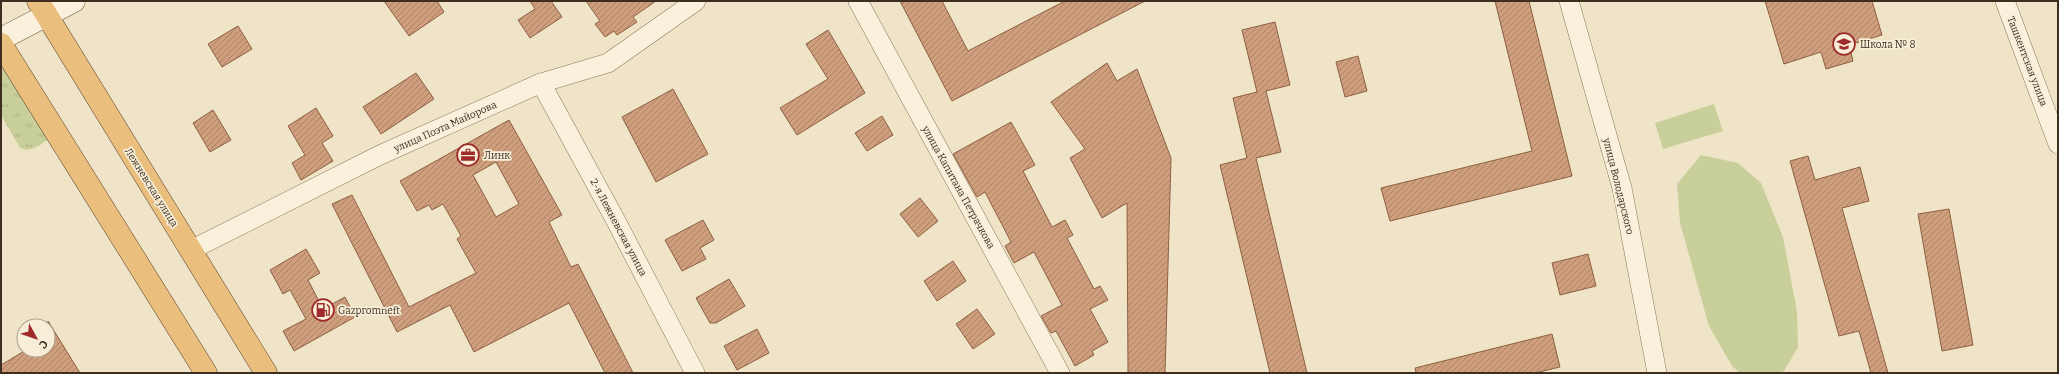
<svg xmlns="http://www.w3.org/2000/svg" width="2059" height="374" font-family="Bitter,serif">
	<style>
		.grass { fill: url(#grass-tufts) }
		.garden { fill: #c9cf9b }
		.building { fill: url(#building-hatch); stroke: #8d5f41; fill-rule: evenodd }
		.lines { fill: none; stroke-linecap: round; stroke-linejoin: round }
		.minor-casing { stroke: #8d765c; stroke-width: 20 }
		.secondary-casing { stroke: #6f573f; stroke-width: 23 }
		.trunk-casing { stroke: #5b4430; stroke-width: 23 }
		.minor { stroke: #faf1dc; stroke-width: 19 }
		.secondary { stroke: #faf1dc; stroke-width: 22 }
		.trunk { stroke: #eabe7c; stroke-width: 22 }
		.labels { text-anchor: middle; stroke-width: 3.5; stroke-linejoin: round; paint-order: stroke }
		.poi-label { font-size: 10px; fill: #3d2e20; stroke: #f7eed8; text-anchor: start }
		.street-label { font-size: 10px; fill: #3d2e20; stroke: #f7eed8 }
	</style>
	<defs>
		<pattern id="grass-tufts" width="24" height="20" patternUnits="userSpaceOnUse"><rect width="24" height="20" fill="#c9cf9b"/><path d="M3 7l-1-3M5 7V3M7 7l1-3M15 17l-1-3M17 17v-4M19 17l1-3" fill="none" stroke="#aeb285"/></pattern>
		<pattern id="building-hatch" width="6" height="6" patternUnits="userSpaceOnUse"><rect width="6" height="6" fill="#cf9f7d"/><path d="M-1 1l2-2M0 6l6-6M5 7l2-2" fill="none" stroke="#a98266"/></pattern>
	</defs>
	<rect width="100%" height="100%" fill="#f0e4c8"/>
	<path class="grass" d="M1 67 5 69 49 139C40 145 31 153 20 148L1 115Z"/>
	<g class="garden">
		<polygon points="1714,104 1723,131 1663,149 1655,123"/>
		<polygon points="1701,155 1738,163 1761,183 1783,237 1797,311 1798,347 1784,371 1778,373 1740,373 1732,366 1709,326 1680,223 1677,184"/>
	</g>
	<g class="building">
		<polygon points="384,1 437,1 444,12 409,36"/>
		<polygon points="530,1 551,1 562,17 530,38 518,20 535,9"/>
		<polygon points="586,1 656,1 633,17 637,22 617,35 614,31 605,37 595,24 600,21"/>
		<polygon points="900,1 942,1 968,51 1065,1 1145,1 952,101"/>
		<polygon points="1495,1 1529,1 1572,176 1390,221 1381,188 1532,151"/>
		<polygon points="1765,1 1872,1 1882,35 1849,45 1853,61 1826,69 1821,52 1784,64"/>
		<polygon points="1275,22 1290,85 1266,91 1281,152 1256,158 1307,373 1270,373 1220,165 1247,158 1233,98 1257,92 1242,30"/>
		<polygon points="238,26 252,49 222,67 208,44"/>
		<polygon points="828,30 865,93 797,135 780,108 828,79 806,44"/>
		<polygon points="1358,56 1367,91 1345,97 1336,62"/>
		<polygon points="1107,63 1117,81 1137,69 1171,158 1165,373 1128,373 1127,203 1102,218 1070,158 1085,149 1051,102"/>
		<polygon points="416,73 434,99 381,134 363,107"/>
		<polygon points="673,89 708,154 656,182 622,117"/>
		<polygon points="316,108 333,136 322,143 333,161 301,180 292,163 305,155 288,126"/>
		<polygon points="213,110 231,140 210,152 193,123"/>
		<polygon points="882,116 893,135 867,151 855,133"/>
		<path d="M509 120 562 215 549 222 571 267 578 264 633 373H605L569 303 474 352 450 305 397 332 332 204 352 195 409 307 476 273 457 239 461 236 443 204 432 210 429 205 417 211 400 181ZM496 162 519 204 496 217 473 175Z"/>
		<polygon points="1011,122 1035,165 1023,171 1052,227 1065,220 1073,235 1067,238 1094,289 1100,286 1108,300 1090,309 1108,342 1092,351 1094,355 1075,366 1056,331 1051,333 1041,316 1062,305 1034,252 1014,263 1005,246 1011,242 985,192 977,197 953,154"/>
		<polygon points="1808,156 1815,180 1860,167 1869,201 1842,208 1888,373 1871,373 1859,331 1839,336 1790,161"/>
		<polygon points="920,198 938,221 918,237 900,214"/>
		<polygon points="1949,209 1973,345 1942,351 1918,214"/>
		<polygon points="703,220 714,240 700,248 706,259 682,271 665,240"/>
		<polygon points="306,249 320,273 308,280 323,309 345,297 355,317 294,351 283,331 306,319 290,290 283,294 270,270"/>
		<polygon points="1588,254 1596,286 1560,295 1552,263"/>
		<polygon points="953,261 966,281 937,301 924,281"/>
		<polygon points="729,279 745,306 716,323 710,323 696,298"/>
		<polygon points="977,309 995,334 973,349 956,324"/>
		<polygon points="48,321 80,373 1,373 1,365 26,350 48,350"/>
		<polygon points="757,329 769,353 737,370 724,346"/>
		<polygon points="1552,334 1560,367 1535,373 1416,373 1415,368"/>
	</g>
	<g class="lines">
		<g class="minor-casing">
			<g id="minor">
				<polyline points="858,1 1060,373"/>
				<polyline points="1569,1 1622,188 1657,373"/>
				<polyline points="2005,1 2058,144"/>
				<polyline points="541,83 616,221 695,373"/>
				<polyline points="191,250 380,155 541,83 608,63 696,1"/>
			</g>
		</g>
		<g class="secondary-casing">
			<polyline id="secondary" points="1,39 74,1"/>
		</g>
		<g class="trunk-casing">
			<g id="trunk">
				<polyline points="38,1 266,373"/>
				<polyline points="1,44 206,373"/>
			</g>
		</g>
		<use href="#minor" class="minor"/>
		<use href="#secondary" class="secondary"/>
		<use href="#trunk" class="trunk"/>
	</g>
	<defs>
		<g id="school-ring" transform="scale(1.15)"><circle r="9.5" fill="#f7eed8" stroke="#9e2a2b" stroke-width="1.5"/><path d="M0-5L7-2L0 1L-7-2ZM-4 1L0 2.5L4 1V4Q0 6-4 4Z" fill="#9e2a2b"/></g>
		<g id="office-ring" transform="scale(1.15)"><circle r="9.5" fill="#f7eed8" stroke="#9e2a2b" stroke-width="1.5"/><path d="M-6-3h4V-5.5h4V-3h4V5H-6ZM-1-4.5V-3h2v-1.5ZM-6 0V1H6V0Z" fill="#9e2a2b"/></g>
		<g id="fuel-ring" transform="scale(1.15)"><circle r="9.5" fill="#f7eed8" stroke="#9e2a2b" stroke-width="1.5"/><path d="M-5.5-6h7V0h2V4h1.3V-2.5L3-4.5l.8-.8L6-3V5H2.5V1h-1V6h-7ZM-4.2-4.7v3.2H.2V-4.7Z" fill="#9e2a2b"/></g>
	</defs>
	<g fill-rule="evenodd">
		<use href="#school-ring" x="1844" y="44"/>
		<use href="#office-ring" x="468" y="155"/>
		<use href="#fuel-ring" x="323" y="310"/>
	</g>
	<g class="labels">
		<g class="poi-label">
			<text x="1860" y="48">Школа № 8</text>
			<text x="484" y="159">Линк</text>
			<text x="338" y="314">Gazpromneft</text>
		</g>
		<g class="street-label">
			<text transform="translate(2028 61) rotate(69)" y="4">Ташкентская улица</text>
			<text transform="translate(445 126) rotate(-24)" y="4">улица Поэта Майорова</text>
			<text transform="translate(1619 186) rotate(76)" y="4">улица Володарского</text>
			<text transform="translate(152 187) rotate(58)" y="4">Лежневская улица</text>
			<text transform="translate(959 187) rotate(61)" y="4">улица Капитана Петрачкова</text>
			<text transform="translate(619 227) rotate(62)" y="4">2-я Лежневская улица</text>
		</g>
	</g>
	<rect width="2059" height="374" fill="none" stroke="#3d2e20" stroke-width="4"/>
	<g transform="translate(36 338) rotate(130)"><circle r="19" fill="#f7eed8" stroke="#ada18e"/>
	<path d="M0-3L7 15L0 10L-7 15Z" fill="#9e2a2b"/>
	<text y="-6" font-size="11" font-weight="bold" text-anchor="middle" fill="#3d2e20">С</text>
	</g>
</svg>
